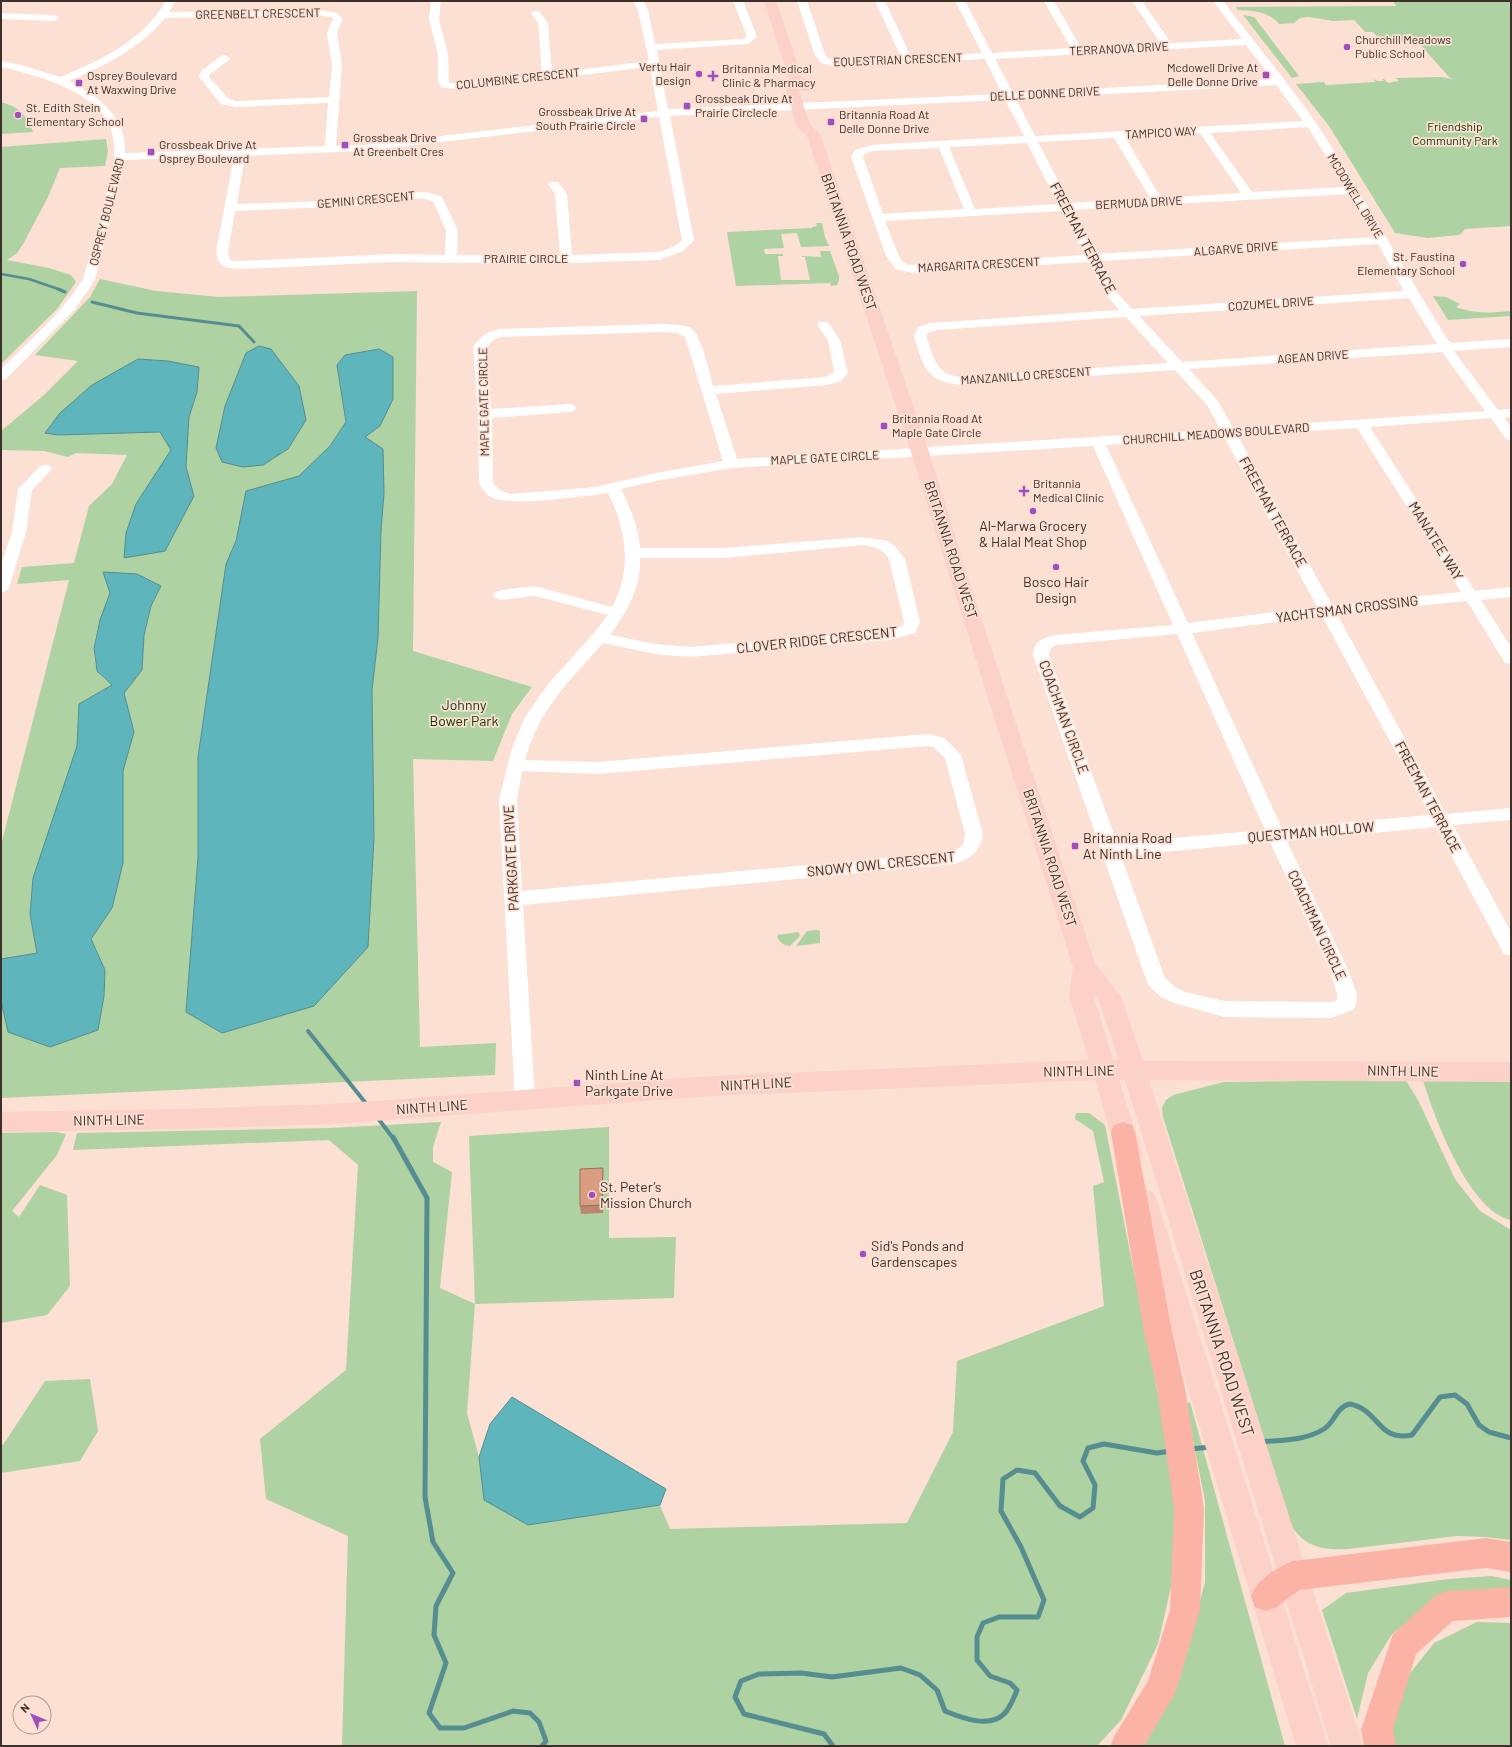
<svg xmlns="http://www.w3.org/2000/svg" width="1512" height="1747" font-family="Barlow,sans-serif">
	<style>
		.green { fill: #aed2a1; fill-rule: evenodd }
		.water { fill: #5fb5bc; stroke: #558d90 }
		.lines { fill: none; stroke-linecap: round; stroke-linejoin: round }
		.stream-far3 { stroke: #558d90; stroke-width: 2.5 }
		.stream-far2 { stroke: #558d90; stroke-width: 3 }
		.stream-far1 { stroke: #558d90; stroke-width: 4 }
		.stream { stroke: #558d90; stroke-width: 5 }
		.minor { fill: #fff; fill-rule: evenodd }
		.major { fill: #fcd1c8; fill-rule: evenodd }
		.highway { fill: #fab3a4; fill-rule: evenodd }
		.wall { fill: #bc8770 }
		.shaded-wall { fill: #996e5b }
		.building { fill: #db9d82; stroke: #996e5b }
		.poi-dot { fill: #a04ebd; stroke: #fbe0d3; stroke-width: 1.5 }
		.labels { text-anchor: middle; stroke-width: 3.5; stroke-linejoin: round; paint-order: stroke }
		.far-street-label { font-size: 12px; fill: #3d302a; stroke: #fbe0d3 }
		.far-poi-label { font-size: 12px; fill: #3d302a; stroke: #fbe0d3; text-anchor: start }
		.far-park-label { font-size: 12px; fill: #0f3400; stroke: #fbe0d3 }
		.street-label { font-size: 14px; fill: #3d302a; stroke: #fbe0d3 }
		.poi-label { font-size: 14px; fill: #3d302a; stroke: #fbe0d3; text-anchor: start }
		.park-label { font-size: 14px; fill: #0f3400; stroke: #fbe0d3 }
		.near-street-label { font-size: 17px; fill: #3d302a; stroke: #fbe0d3 }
	</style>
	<rect width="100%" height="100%" fill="#fbe0d3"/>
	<g class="green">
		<path d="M1393 1H1511V226L1465 229 1461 234 1458 235 1428 238 1395 233 1329 126 1296 84 1324 82 1326 85 1375 82 1373 79 1377 81H1384L1382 79H1384L1388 83 1399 81 1396 78 1441 77 1453 79 1449 77 1411 34H1406L1411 41 1382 42 1373 32H1365L1354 20 1333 21 1309 17 1300 18 1294 23 1279 24C1268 11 1254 11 1238 10L1236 7 1396 6Z"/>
		<polygon points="1243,15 1254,17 1299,76 1292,78"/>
		<path d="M1 102C20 108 25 113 33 132L1 134Z"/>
		<polygon points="106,139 108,151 105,166 60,168 48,197 23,244 17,253 7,260 49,268 71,275 76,282 57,309 1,364 1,147"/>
		<polygon points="816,223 822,223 825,237 829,246 801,247 797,233 781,234 784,248 764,249 765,254 783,254 783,256 778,256 781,280 810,280 805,257 802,257 802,256 821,257 820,251 830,251 839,276 839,280 837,285 831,286 830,283 736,286 727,232 812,228 812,227 817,226"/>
		<path d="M100 279 156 291 219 297 417 291 413 651 532 687 512 714 493 761 413 759 420 1047 496 1043 495 1075 1 1098V1001L8 1032 105 970 90 939 112 908 123 863V771L134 732 124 693 142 670 144 635 151 606 161 586 110 593C102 616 88 645 97 670 99 675 108 681 112 685L79 705 77 746 59 802 30 914 37 953 1 959V845L69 580 17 584 22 567 74 563 89 506 112 484 127 455 76 453 68 457 44 451 1 450V431L44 395 78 361 35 355 90 297ZM379 349 393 357 380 426 365 437 384 493 381 531 378 638 372 690 374 838 368 947 186 1012 198 857V757L226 564 236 541 246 491 299 476 330 446 346 423 337 365 345 355ZM246 353 222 462 216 448 225 406ZM138 359 168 361 199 367 197 392 189 417 186 467 194 496 124 558 126 533 171 450 160 432 58 435 45 433Z"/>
		<path d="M1433 296 1446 297 1460 304 1456 307C1475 314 1492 313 1511 311V316L1448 320Z"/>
		<polygon points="818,930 820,931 820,943 796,946 807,931"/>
		<path d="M798 932 800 934 799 937 790 946C784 946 780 942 777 937L778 935Z"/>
		<path d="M1404 1080 1407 1082 1419 1102 1455 1179 1480 1211 1511 1230V1540L1486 1537 1457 1536 1348 1549C1323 1550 1307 1548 1292 1527L1163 1117 1162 1108 1166 1100 1173 1095 1224 1082Z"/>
		<path d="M1423 1080 1511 1081V1220C1469 1212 1434 1117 1423 1080Z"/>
		<polygon points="1076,1113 1089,1113 1105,1125 1164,1425 1174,1491 1175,1569 1158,1644 1121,1720 1097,1746 342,1746 348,1536 266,1499 260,1439 346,1370 358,1165 329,1140 73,1150 77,1133 330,1128 441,1122 433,1147 433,1162 452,1172 440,1288 475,1304 469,1136 609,1127 609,1238 676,1237 674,1298 475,1304 467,1413 479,1457 484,1500 530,1525 660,1505 670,1529 907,1523 953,1432 957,1361 1104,1306 1093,1186 1104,1182 1093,1131 1075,1119"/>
		<polygon points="56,1132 66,1134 57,1155 12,1211 19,1217 40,1185 67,1195 70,1286 47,1315 1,1323 1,1133"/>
		<polygon points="90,1379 98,1431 80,1461 1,1473 1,1445 3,1445 45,1381"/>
		<polygon points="1190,1402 1285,1746 1141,1746 1179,1680 1205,1582 1205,1501 1186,1404"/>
		<polygon points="1491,1576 1511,1580 1511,1592 1428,1606 1392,1634 1368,1673 1357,1719 1322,1610 1346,1593 1449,1579"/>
		<polygon points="1477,1622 1511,1623 1511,1746 1392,1746 1391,1728 1404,1681 1434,1643"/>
	</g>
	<g class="water">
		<polygon points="259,346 271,349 299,386 306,420 288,449 263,465 243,467 222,462 216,448 225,406 246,353"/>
		<polygon points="379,349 393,357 393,399 380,426 365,437 383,449 384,493 381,531 378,638 372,690 374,838 368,947 314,1006 222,1033 186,1012 198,857 198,757 226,564 236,541 246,491 299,476 330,446 346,422 337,365 345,355"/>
		<polygon points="138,359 168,361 199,367 197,392 189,417 186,467 194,496 165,551 124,558 126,533 136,504 171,450 160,432 58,435 45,433 60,413 92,385"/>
		<polygon points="103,572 137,574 161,586 151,606 144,635 142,670 124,693 134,732 123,771 123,863 112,908 91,939 105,970 104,996 98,1030 50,1047 8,1032 1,1001 1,959 37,953 30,914 33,878 77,746 79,704 112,685 97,671 94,648 100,620 110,593"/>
		<polygon points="512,1397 666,1489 660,1505 528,1525 484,1500 479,1457 490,1424"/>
	</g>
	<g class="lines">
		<polyline class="stream-far3" points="1,274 29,279 61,290"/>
		<g class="stream-far2">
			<polyline points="58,289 65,292"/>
			<polyline points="92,302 137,313 239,326 254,342"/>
		</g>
		<g class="stream-far1">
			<polyline points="308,1031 368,1106"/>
			<polyline points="377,1117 393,1138"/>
		</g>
		<g class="stream">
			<polyline points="393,1137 427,1198 425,1497 433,1542 453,1573 436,1606 434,1635 446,1663 429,1713 440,1728 464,1728 513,1711 530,1713 539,1722 546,1741 542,1746"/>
			<path d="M1260 1442C1281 1440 1305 1441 1324 1429 1335 1422 1336 1407 1350 1404 1380 1410 1377 1442 1412 1435L1440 1397 1455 1395 1467 1404 1479 1425 1489 1432 1511 1438"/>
			<polyline points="1190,1449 1211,1447"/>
			<path d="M833 1746 824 1734 744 1714 735 1697 741 1681 759 1674 801 1673 832 1677 901 1668 920 1675 937 1690 945 1711C962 1718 990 1729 1005 1713 1011 1706 1014 1698 1017 1690L1010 1683 990 1676 977 1660V1637L983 1623 999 1617H1038L1044 1600 1021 1547 1001 1511 1003 1479 1017 1470 1035 1473 1060 1506 1080 1517 1093 1508 1095 1485 1083 1461 1088 1448 1104 1444 1157 1453 1171 1451"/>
		</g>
		<g class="minor">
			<path d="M166 1H176L169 12 316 9 337 13 343 19 337 33 342 65 336 146 363 145 658 111 650 67 464 89 442 88 438 82V54L429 20 431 1H441L439 20 448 54 449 83H464L542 74 538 23 531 13 533 11H539L548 23 552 73 649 61 638 10 633 1H643L648 10 655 44 742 39 747 36 733 1H743L757 37 748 44 657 50 668 109 1002 94 985 59 836 67 821 63 815 55 797 1H807L825 54 829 59 836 61 901 57 875 1H885L911 57 982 53 955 1H965L992 53 1071 48 1044 1H1054L1081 48 1161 44 1132 1H1142L1171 43 1242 39 1213 1H1223C1254 42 1287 81 1316 123 1364 195 1404 271 1450 343L1511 339V347L1454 351 1498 410 1511 409V417L1504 418 1511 427V440L1506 439 1491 418 1370 427 1475 591 1511 587V597L1481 600 1511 647V664L1505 663 1467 601 1337 614 1446 814 1511 808V820L1453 825 1511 932V956L1504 954 1436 827 1287 841 1348 970 1357 994 1356 1005 1353 1010 1331 1018 1224 1017 1174 1003 1161 997 1150 987 1147 982 1033 655C1033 641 1044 638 1055 635L1173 625 1093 446 731 468 656 481 621 489C630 508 639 527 640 548H724L863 537 888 541 896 547 905 559 920 622 915 633 890 640 689 657 655 654 603 643C569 682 540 707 525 760L598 762 928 734 944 738 961 755 983 834C980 852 971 859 954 864L523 905 535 1100 532 1106 525 1108 518 1106 515 1100 499 800 511 751 525 717 548 684 594 633 608 615 535 596 501 600 496 598 493 595 496 592 501 590 535 586 612 607C633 569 626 529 608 493L596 495C572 497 510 507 491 497 485 494 482 488 479 483L478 414 473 347C480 336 488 332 500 329L663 324C672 325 683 324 691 328 701 334 710 373 713 386L825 377 834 372 828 340 817 325 818 322H828L840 340 848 373 841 381 827 385 716 394 737 459 1220 429 1207 405 1175 370 960 385C925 381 923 366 914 336L918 327 930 323 1119 310 1107 296 1088 262 912 273 896 269 886 256 851 157 855 150 871 145 1024 136 1005 100 670 116 694 240 683 251 660 260 540 264 393 262 242 269C228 268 218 269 216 252L234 156 125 160 95 280 75 309 6 379 1 380V369C29 341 60 315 81 282 85 276 86 268 88 262 92 245 97 228 101 212 107 190 116 167 114 143 111 94 40 76 1 67V61L25 66 60 77C103 59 141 42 166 1ZM316 15 331 17 333 19 327 33 332 65 329 97 236 101 229 99 209 77 210 74 229 60 230 58 225 55 221 56 201 71 199 77 221 104 236 107 328 103 325 146 125 153C127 117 98 96 69 81 106 65 139 49 165 18ZM1246 45 1272 79 1013 93 995 59ZM1276 85 1303 121 1035 136 1016 99ZM659 117 682 240 675 246 659 252 572 255 567 194 558 182H550L548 184 555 194 560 256 457 255 458 231 442 197 431 193 421 192 353 200 237 204 245 156 363 151ZM1308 127 1345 187 1252 192 1210 133ZM1200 133 1241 193 1161 198 1125 137ZM1114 138 1150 198 1070 203 1038 142ZM1027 143 1058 204 975 209 949 147ZM939 148 964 209 883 214 863 157 864 154 872 151ZM1349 194 1374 237 1096 254 1073 210ZM421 198 433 201 446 231 445 255 393 254 242 261H231L229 258 228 252 235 211 353 206ZM1062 211 1085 255 908 265 902 261 899 256 885 221ZM1378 244 1404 291 1132 309 1118 294 1100 261ZM1409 298 1437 344 1182 362 1139 316ZM1126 317 1168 363 960 377C935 374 934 357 926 336L928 333 936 330ZM663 332 677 333 685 337 723 461 656 473 596 487 511 494C503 492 498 490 493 483L492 418 569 412 574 411 576 408 574 405 569 404 491 409 487 347 493 340 500 337ZM1442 352 1485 411 1233 428 1218 401 1189 369ZM1357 428 1461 592 1332 605 1238 436ZM1224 437 1315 603 1317 607 1188 623 1106 445ZM863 545C875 547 882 548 889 559L904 622 903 626 889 630 689 647 655 644 610 635C627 612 641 588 640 558H724ZM1322 616 1430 815 1282 828 1192 633ZM1177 634 1265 830 1117 843 1049 655C1049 649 1051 647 1057 645ZM928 746 933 747 945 758 965 834 963 845 953 852 522 891 517 800 522 771 598 774ZM1270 842 1330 970 1337 994V1000L1331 1002 1224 1001 1185 992 1175 987 1165 978 1121 856Z"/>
			<polygon points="1,13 54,15 59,18 54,21 1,19"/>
			<polygon points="45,465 50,466 52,469 32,490 26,532 9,588 6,591 1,593 1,565 12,532 18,489 40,466"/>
		</g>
		<g class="major">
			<path d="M764 1H776L802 77C808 80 811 81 812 88L811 91H801L799 85H797L810 125 820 134 929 452 970 584 1095 963 1121 997 1143 1061 1511 1062V1082L1149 1080 1363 1746H1331L1125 1080H1119L1142 1152 1138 1159 1129 1163 1120 1159 1116 1152 1095 1080 713 1096 333 1124 177 1129 1 1132V1112L177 1109 333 1104 713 1076 1089 1060 1069 996 1073 967 952 584 911 452 807 136 797 127 784 84 789 78ZM1093 994 1099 1001 1119 1060H1113Z"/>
			<polygon points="1144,1189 1153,1192 1157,1200 1328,1746 1296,1746 1131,1200 1135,1192"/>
		</g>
		<g class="highway">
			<polygon points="1123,1122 1132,1125 1135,1132 1172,1332 1185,1388 1204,1508 1200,1610 1177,1688 1172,1699 1144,1746 1110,1746 1115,1735 1148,1681 1170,1610 1174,1508 1157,1388 1144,1332 1111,1132 1114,1125"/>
			<path d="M1486 1538 1511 1542V1572L1486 1568 1299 1590 1277 1607 1266 1611 1255 1607 1251 1596C1258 1579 1276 1568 1293 1561Z"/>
			<polygon points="1511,1587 1511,1617 1453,1621 1416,1654 1393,1730 1396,1746 1364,1746 1361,1730 1393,1634 1436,1595 1447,1591"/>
		</g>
	</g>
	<polygon class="wall" points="603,1168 603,1213 581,1214 580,1206"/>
	<polygon class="shaded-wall" points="603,1168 603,1213 602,1205"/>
	<polygon class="building" points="603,1168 602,1205 580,1206 580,1169"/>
	<g class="poi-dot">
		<circle cx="1347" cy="47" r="4"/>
		<circle cx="699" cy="74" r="4"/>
		<rect x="1262" y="71" width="8" height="8" rx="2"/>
		<path d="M711 70h4v4h4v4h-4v4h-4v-4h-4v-4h4z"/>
		<rect x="75" y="79" width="8" height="8" rx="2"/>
		<rect x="683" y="102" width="8" height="8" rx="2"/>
		<circle cx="18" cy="115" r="4"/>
		<rect x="640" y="115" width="8" height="8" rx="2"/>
		<rect x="827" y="118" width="8" height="8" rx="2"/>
		<rect x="341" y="141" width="8" height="8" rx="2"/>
		<rect x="147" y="148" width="8" height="8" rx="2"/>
		<circle cx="1463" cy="264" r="4"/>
		<rect x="880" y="422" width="8" height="8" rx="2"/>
		<path d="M1022 485h4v4h4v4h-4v4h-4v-4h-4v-4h4z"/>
		<circle cx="1033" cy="511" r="4"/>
		<circle cx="1056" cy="567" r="4"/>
		<rect x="1071" y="842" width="8" height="8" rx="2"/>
		<rect x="573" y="1079" width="8" height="8" rx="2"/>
		<circle cx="592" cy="1195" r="4"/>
		<circle cx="863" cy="1254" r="4"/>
	</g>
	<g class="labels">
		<g class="far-street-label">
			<text transform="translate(258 14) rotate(-1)" y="4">GREENBELT CRESCENT</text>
			<text transform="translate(1119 49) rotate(-3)" y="4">TERRANOVA DRIVE</text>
			<text transform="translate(898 60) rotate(-2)" y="4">EQUESTRIAN CRESCENT</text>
			<text transform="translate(518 79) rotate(-6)" y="4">COLUMBINE CRESCENT</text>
			<text transform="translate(1045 94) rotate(-3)" y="4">DELLE DONNE DRIVE</text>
			<text transform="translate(1161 133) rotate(-3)" y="4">TAMPICO WAY</text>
			<text transform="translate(1355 196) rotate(59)" y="4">MCDOWELL DRIVE</text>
			<text transform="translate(366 200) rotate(-5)" y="4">GEMINI CRESCENT</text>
			<text transform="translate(1139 203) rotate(-3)" y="4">BERMUDA DRIVE</text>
			<text transform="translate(107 212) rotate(-76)" y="4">OSPREY BOULEVARD</text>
			<text transform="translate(1236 249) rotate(-4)" y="4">ALGARVE DRIVE</text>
			<text x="526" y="263">PRAIRIE CIRCLE</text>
			<text transform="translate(979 265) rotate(-3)" y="4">MARGARITA CRESCENT</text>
			<text transform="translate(1271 304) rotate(-4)" y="4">COZUMEL DRIVE</text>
			<text transform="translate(1313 357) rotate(-4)" y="4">AGEAN DRIVE</text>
			<text transform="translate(1026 376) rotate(-4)" y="4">MANZANILLO CRESCENT</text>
			<text transform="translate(484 402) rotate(-91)" y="4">MAPLE GATE CIRCLE</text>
			<text transform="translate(1216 434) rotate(-4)" y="4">CHURCHILL MEADOWS BOULEVARD</text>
			<text transform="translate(825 458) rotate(-3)" y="4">MAPLE GATE CIRCLE</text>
		</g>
		<g class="far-poi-label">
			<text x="1355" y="44">Churchill Meadows<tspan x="1355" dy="14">Public School</tspan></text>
			<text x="691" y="71" text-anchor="end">Vertu Hair<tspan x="691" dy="14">Design</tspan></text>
			<text x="1258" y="72" text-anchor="end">Mcdowell Drive At<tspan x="1258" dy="14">Delle Donne Drive</tspan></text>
			<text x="722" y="73">Britannia Medical<tspan x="722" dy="14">Clinic &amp; Pharmacy</tspan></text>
			<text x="87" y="80">Osprey Boulevard<tspan x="87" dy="14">At Waxwing Drive</tspan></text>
			<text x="695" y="103">Grossbeak Drive At<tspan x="695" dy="14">Prairie Circlecle</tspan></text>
			<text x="26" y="112">St. Edith Stein<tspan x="26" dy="14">Elementary School</tspan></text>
			<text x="636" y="116" text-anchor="end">Grossbeak Drive At<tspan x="636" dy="14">South Prairie Circle</tspan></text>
			<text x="839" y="119">Britannia Road At<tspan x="839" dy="14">Delle Donne Drive</tspan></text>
			<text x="353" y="142">Grossbeak Drive<tspan x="353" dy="14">At Greenbelt Cres</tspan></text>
			<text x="159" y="149">Grossbeak Drive At<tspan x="159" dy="14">Osprey Boulevard</tspan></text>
			<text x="1455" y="261" text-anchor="end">St. Faustina<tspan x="1455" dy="14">Elementary School</tspan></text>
			<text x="892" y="423">Britannia Road At<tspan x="892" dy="14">Maple Gate Circle</tspan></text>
			<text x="1033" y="488">Britannia<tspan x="1033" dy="14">Medical Clinic</tspan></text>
		</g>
		<g class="far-park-label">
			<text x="1455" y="131">Friendship<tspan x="1455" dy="14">Community Park</tspan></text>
		</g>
		<g class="street-label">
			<text transform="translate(1083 238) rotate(62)" y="5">FREEMAN TERRACE</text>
			<text transform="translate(849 242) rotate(71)" y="5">BRITANNIA ROAD WEST</text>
			<text transform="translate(1273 512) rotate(61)" y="5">FREEMAN TERRACE</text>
			<text transform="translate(1436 541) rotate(58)" y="5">MANATEE WAY</text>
			<text transform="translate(951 550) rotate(72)" y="5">BRITANNIA ROAD WEST</text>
			<text transform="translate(1347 609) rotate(-7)" y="5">YACHTSMAN CROSSING</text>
			<text transform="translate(817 640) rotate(-6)" y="5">CLOVER RIDGE CRESCENT</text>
			<text transform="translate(1064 717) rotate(70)" y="5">COACHMAN CIRCLE</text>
			<text transform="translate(1428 797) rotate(62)" y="5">FREEMAN TERRACE</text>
			<text transform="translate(1311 832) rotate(-5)" y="5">QUESTMAN HOLLOW</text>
			<text transform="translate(511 858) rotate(-93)" y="5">PARKGATE DRIVE</text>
			<text transform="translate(1050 858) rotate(72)" y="5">BRITANNIA ROAD WEST</text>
			<text transform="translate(881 864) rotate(-6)" y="5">SNOWY OWL CRESCENT</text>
			<text transform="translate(1317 925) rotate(65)" y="5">COACHMAN CIRCLE</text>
			<text transform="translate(1079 1071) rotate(-1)" y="5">NINTH LINE</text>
			<text transform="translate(1403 1071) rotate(1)" y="5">NINTH LINE</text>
			<text transform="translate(756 1084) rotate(-3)" y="5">NINTH LINE</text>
			<text transform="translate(432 1107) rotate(-4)" y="5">NINTH LINE</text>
			<text transform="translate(109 1120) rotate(-1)" y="5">NINTH LINE</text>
		</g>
		<g class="poi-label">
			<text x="1033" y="531" text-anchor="middle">Al-Marwa Grocery<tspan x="1033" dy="16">&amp; Halal Meat Shop</tspan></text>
			<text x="1056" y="587" text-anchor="middle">Bosco Hair<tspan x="1056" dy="16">Design</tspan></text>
			<text x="1083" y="843">Britannia Road<tspan x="1083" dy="16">At Ninth Line</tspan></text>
			<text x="585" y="1080">Ninth Line At<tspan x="585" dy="16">Parkgate Drive</tspan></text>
			<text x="600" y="1192">St. Peter’s<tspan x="600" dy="16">Mission Church</tspan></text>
			<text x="871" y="1251">Sid's Ponds and<tspan x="871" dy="16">Gardenscapes</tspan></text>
		</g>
		<g class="park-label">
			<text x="464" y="710">Johnny<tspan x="464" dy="16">Bower Park</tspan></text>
		</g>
		<g class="near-street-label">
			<text transform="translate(1222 1353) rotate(72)" y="6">BRITANNIA ROAD WEST</text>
		</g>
	</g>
	<rect width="1512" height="1747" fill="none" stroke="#3d302a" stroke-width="4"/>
	<g transform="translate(32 1715) rotate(314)"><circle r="19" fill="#fbe0d3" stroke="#af9a8f"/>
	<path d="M0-3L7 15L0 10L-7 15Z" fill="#a04ebd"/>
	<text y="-6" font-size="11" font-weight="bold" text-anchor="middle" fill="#3d302a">N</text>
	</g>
</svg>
